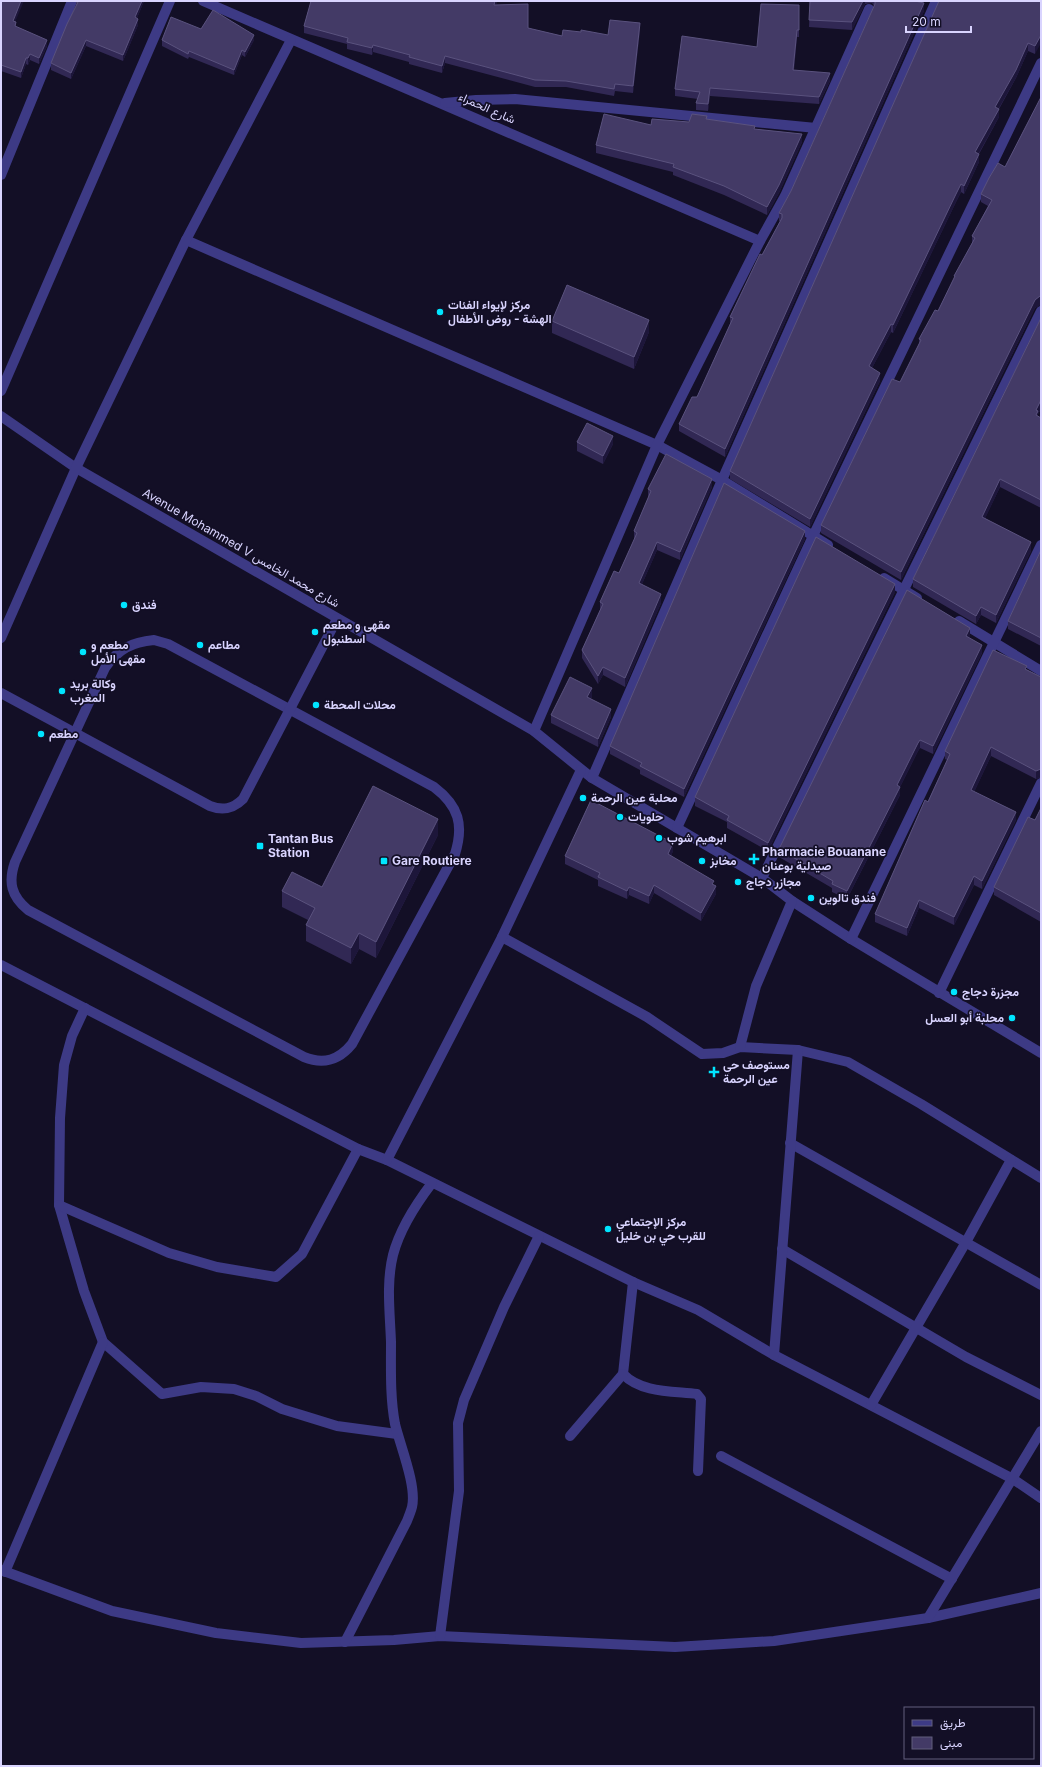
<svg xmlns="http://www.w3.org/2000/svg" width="1042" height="1767" font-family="Inter,Vazirmatn,sans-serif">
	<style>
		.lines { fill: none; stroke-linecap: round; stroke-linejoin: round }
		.minor { stroke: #3d3a85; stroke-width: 10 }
		.wall { fill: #312854 }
		.shaded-wall { fill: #1d163a }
		.building { fill: #433a66; stroke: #5a527e }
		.poi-dot { fill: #00e5ff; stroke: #130f26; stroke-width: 1.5 }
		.labels { text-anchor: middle; stroke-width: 3.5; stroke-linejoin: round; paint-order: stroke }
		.street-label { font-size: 12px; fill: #d9d4ff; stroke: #130f26 }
		.poi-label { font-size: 12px; font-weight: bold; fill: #d9d4ff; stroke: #130f26; text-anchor: start }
	</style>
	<rect width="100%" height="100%" fill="#130f26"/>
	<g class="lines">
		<g class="minor">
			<polyline points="203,1 760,241"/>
			<polyline points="445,103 476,100 515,99 816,128"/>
			<polyline points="1,175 72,1"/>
			<polyline points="186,240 657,445 722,480 828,545"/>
			<polyline points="1,391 170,1"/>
			<polyline points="1,416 76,468 534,731 592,778 762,878 792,901 851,939 1041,1053"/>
			<polyline points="884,578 917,598"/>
			<polyline points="959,621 1041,671"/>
			<polyline points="1,638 76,468 186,240 291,40"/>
			<path d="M154 640 168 644 434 787C459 806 464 825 455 854L352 1044C339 1060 324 1065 304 1057L28 910C11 896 8 882 15 862L105 668C118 649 132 642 154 640Z"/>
			<path d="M1 693 210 806C223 811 233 809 243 799L337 619"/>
			<polyline points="534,731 657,445 760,241 785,196 869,9"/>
			<polyline points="592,778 722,480 936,1"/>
			<polyline points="677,828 813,536 1041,63"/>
			<polyline points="762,878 1041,311"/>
			<polyline points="502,937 647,1017 702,1054 723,1053 740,1047 798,1050 848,1062 921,1104 1041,1178"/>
			<polyline points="851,939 1041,545"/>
			<polyline points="1,965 358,1149 387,1160 633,1282 698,1310 774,1355 1013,1479 1041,1498"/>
			<polyline points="939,993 1041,783"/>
			<polyline points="85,1008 72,1036 64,1065 60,1118 59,1205 84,1291 103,1342 162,1394 201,1387 234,1389 256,1396 282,1409 337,1426 397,1434"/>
			<polyline points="740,1047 756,986 792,901"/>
			<polyline points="790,1143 1041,1285"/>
			<polyline points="387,1160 502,937 581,770"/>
			<polyline points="59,1205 169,1253 217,1267 276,1277 302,1254 358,1149"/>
			<polyline points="782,1249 966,1357 1041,1395"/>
			<path d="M633 1282 623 1374C641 1393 673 1391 697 1394L701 1399 698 1471"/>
			<polyline points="774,1355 798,1050"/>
			<polyline points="871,1405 966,1242 1011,1160"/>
			<polyline points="570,1436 623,1374"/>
			<polyline points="721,1456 952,1579"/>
			<polyline points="1,1570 112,1611 216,1633 301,1643 394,1640 440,1636 675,1647 774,1641 928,1618 1041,1593"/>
			<polyline points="5,1572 103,1342"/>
			<polyline points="928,1618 1041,1431"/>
			<polyline points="440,1636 459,1491 458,1423 464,1400 504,1307 539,1236"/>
			<path d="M345 1642 407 1521C409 1516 411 1511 412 1507 417 1486 400 1445 395 1424 390 1397 391 1370 391 1342 390 1314 386 1283 393 1255 400 1228 416 1204 432 1183"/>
		</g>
	</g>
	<g class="wall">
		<polygon points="1,1 15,22 16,27 47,46 39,64 30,60 28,65 26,64 21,78 1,71"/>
		<polygon points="76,1 144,1 137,18 138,25 123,61 86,46 71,79 51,70 51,63 76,7"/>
		<polygon points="311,1 497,1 496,5 528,28 562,36 608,35 640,30 633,93 615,91 614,96 566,87 535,87 445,63 442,73 409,64 409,62 373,52 372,55 347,49 347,44 304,33 304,26"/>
		<polygon points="810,1 915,1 924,11 725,457 679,431 679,424 697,397 730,324 730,317 780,221 779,221 779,213 791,191 874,6 872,3 865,4 852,30 809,27"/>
		<polygon points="995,1 1041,1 1035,54 1028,51 1016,78 999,109 999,117 979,154 979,162 964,194 961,192 956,202 893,333 891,332 872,368 880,381 810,527 730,479 730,471"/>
		<polygon points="799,5 799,37 797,37 794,70 830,81 819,104 710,96 708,111 696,110 696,103 698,99 675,96 675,89 757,47"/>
		<polygon points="201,29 254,40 245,57 242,55 234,75 189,57 188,59 162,46 162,40"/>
		<polygon points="1041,97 1041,305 1040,305 1035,308 901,580 821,533 821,525 900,382 919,344 919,339 938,311 954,279 954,276 972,243 972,236 988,206 981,202 981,194 1005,167"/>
		<polygon points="707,119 755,130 802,142 779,193 767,215 724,195 673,175 673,172 596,153 596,145 651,125 689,122"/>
		<polygon points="1041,318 1041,409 1038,414 1038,416 1041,418 1041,508 1000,487 985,518 1031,551 996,623 981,615 976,624 913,587 913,579"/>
		<polygon points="552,321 649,332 634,369 552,333"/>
		<polygon points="577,442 613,444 603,464 577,451"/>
		<polygon points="712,487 680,560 657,550 642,584 661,603 625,687 603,675 598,684 582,658 582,650 600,610 600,602 619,573 634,540 634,531 648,498 648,489"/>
		<polygon points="805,539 684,797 640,774 640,770 610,754 610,746"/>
		<polygon points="1041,550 1041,646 1008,629 1008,621"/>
		<polygon points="895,592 768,851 727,828 727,822 695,806 695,797"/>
		<polygon points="970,636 969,638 982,653 933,754 920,748 918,751 900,787 900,795 847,899 832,892 832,888 779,857 779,849"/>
		<polygon points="1027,670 1041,677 1041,777 1036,779 991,756 974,792 1016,820 982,889 974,885 954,925 919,908 907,936 875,922 875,914 947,760 945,759 945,751"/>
		<polygon points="592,696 591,699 611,717 598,747 551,723 551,715"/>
		<polygon points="1041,808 1041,922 994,895 994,887 1035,820"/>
		<polygon points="438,835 376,958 359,949 351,964 306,941 306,925 308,920 282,907 282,891 322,887"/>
		<polygon points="673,851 671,856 714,885 716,894 701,921 654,893 649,904 629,895 627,899 598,886 598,880 565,864 565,856"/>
	</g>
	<g class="shaded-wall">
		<polygon points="21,1 24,1 13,27 13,21"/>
		<polygon points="142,1 144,1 135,23 135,17"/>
		<polygon points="495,1 497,1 494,11 494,5"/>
		<polygon points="863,1 865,1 865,4 852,30 852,22"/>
		<polygon points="924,3 924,11 725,457 725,449"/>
		<polygon points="138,19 138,25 123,61 123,55"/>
		<polygon points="640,23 640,30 633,93 633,86"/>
		<polygon points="797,30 797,37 793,77 793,70"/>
		<polygon points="254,35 254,40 245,57 245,52"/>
		<polygon points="1041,35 1041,43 1035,54 1035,46"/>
		<polygon points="47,40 47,46 39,64 39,58"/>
		<polygon points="86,40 86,46 71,79 71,73"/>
		<polygon points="1028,43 1028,51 1016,78 995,115 995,107"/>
		<polygon points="373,45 373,52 372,55 372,48"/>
		<polygon points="242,50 242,55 234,75 234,70"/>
		<polygon points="30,54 30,60 28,65 28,58"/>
		<polygon points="445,56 445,63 442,73 442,66"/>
		<polygon points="26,58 26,64 21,78 21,72"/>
		<polygon points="830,73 830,81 819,104 819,97"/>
		<polygon points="710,88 710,96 708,111 708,104"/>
		<polygon points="999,109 999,117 975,160 975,152"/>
		<polygon points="802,134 802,142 779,193 767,215 767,207"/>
		<polygon points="979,154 979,162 964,194 964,186"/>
		<polygon points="961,184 961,192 956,202 893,333 893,325 956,194"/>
		<polygon points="1040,296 1040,305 1035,308 901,580 901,572 1035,300"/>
		<polygon points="649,320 649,332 634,369 634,357"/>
		<polygon points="891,324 891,332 869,374 869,366"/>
		<polygon points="880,373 880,381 810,527 810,519"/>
		<polygon points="1041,400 1041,409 1038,414 1038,419 1036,423 1036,410"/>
		<polygon points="613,436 613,444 603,464 603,456"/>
		<polygon points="712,479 712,487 680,560 680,552"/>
		<polygon points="1000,479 1000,487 982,525 982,517"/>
		<polygon points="805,531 805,539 684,797 684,789"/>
		<polygon points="657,542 657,550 639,591 639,583"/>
		<polygon points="1031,542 1031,551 996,623 996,615"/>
		<polygon points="895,584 895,592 768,851 768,843"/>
		<polygon points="661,594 661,603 625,687 625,678"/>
		<polygon points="981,607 981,615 976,624 976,616"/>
		<polygon points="970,628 970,636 966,644 966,636"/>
		<polygon points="982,645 982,653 933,754 933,746"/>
		<polygon points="603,667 603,675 598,684 598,676"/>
		<polygon points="592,688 592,696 587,705 587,697"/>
		<polygon points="611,709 611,717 598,747 598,739"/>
		<polygon points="920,740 920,748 918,751 900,787 900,795 847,899 847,891 897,785 918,743"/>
		<polygon points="991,747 991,756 971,799 971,790"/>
		<polygon points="1040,768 1040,777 1036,779 1036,771"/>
		<polygon points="1016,812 1016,820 982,889 982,881"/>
		<polygon points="438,819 438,835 376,958 376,942"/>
		<polygon points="673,843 673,851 668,863 668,854"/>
		<polygon points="974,876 974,885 954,925 954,917"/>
		<polygon points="654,885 654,893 649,904 649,896"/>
		<polygon points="716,886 716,894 701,921 701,913"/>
		<polygon points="629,887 629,895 627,899 627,891"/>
		<polygon points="919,900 919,908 907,936 907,928"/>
		<polygon points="359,933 359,949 351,964 351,948"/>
	</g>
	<g class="building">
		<polygon points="1,1 21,1 13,21 16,22 15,26 47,40 39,58 30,54 28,58 26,58 21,72 1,65"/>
		<polygon points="76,1 142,1 135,17 138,19 123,55 86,40 71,73 51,63 67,24 78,2 76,2"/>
		<polygon points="311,1 495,1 494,5 528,4 528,28 562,36 563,30 581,32 581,30 608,35 610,20 640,23 633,86 615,84 614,89 566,81 535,80 445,56 442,66 409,57 410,55 373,45 372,48 347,42 348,38 304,26"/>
		<polygon points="810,1 863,1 852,22 809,20"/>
		<polygon points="875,1 915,1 924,3 725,449 679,424 692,397 697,397 733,318 730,317 760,254 762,255 782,218 782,214 779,213 791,191 875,4"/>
		<polygon points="939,1 1041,1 1041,35 1035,46 1028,43 1016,70 995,107 999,109 975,152 979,154 964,186 961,184 956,194 893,325 891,324 869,366 880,373 810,519 730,471"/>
		<polygon points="761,4 799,5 799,30 797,30 793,70 830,73 819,97 710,88 708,104 696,103 700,92 675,89 682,36 757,47"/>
		<polygon points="213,10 254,35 245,52 242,50 234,70 189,51 188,54 162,40 171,17 201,29"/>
		<polygon points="1041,97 1041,297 1040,296 1035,300 901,572 821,525 892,379 900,382 921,340 919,339 935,310 938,311 955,276 954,276 975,238 972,236 992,200 981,194 989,178 998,163 1005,167"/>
		<polygon points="604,114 651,125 652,119 689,122 692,114 707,116 706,119 755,126 754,129 802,134 779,185 767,207 724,186 673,167 674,164 596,145"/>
		<polygon points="567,285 649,320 634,357 552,321"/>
		<polygon points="1041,318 1041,400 1036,410 1038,411 1036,415 1041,418 1041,500 1000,479 982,517 1031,542 996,615 981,607 976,616 913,579"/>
		<polygon points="587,423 613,436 603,456 577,442"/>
		<polygon points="666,454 712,479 680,552 657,542 639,583 661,594 625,678 603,667 598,676 582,650 603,604 600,602 614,571 619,573 637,533 634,531 651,491 648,489"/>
		<polygon points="724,483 805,531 684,789 640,766 642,763 610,746"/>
		<polygon points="816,537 895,584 768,843 727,820 729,816 695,797"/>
		<polygon points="1041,550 1041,638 1008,621"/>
		<polygon points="907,590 970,628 966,636 982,645 933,746 920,740 918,743 897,785 900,787 847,891 832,884 833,881 779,849"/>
		<polygon points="993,650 1027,666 1025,669 1041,677 1041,769 1036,771 991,747 971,790 1016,812 982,881 974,876 954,917 919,900 907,928 875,914 925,800 928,802 950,754 945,751"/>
		<polygon points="570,677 592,688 587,697 611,709 598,739 551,715"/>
		<polygon points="373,786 438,819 376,942 359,933 351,948 306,925 315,908 282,891 292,872 322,887"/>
		<polygon points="591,800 673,843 668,854 714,881 712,884 716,886 701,913 654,885 649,896 629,887 627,891 598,877 600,873 565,856"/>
		<polygon points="1041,808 1041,913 994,887 1028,817 1035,820"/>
	</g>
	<g class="poi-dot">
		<circle cx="440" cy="312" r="4"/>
		<circle cx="124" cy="605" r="4"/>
		<circle cx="315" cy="632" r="4"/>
		<circle cx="200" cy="645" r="4"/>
		<circle cx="83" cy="652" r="4"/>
		<circle cx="62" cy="691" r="4"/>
		<circle cx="316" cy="705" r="4"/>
		<circle cx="41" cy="734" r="4"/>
		<circle cx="583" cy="798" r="4"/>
		<circle cx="620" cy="817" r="4"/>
		<circle cx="659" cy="838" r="4"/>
		<rect x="256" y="842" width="8" height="8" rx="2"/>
		<path d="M752 853h4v4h4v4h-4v4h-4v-4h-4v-4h4z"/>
		<rect x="380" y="857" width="8" height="8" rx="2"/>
		<circle cx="702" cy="861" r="4"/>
		<circle cx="738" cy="882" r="4"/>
		<circle cx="811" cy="898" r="4"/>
		<circle cx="954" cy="992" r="4"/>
		<circle cx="1012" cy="1018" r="4"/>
		<path d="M712 1066h4v4h4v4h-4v4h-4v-4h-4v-4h4z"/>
		<circle cx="608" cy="1229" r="4"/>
	</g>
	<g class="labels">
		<g class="street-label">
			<text transform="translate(487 108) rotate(24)" y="4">شارع الحمراء</text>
			<text transform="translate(241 548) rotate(30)" y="4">Avenue Mohammed V شارع محمد الخامس</text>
		</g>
		<g class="poi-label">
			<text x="448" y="309">مركز لإيواء الفئات<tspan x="448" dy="14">الهشة - روض الأطفال</tspan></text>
			<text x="132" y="609">فندق</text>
			<text x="323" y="629">مقهى و مطعم<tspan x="323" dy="14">اسطنبول</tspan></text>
			<text x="91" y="649">مطعم و<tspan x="91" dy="14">مقهى الأمل</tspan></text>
			<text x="208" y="649">مطاعم</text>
			<text x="70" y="688">وكالة بريد<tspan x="70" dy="14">المغرب</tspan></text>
			<text x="324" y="709">محلات المحطة</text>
			<text x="49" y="738">مطعم</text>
			<text x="591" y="802">محلبة عين الرحمة</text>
			<text x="628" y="821">حلويات</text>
			<text x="667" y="842">ابرهيم شوب</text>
			<text x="268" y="843">Tantan Bus<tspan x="268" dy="14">Station</tspan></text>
			<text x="762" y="856">Pharmacie Bouanane<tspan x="762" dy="14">صيدلية بوعنان</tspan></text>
			<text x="392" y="865">Gare Routiere</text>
			<text x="710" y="865">مخابز</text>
			<text x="746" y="886">مجازر دجاج</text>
			<text x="819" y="902">فندق تالوين</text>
			<text x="962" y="996">مجزرة دجاج</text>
			<text x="1004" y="1022" text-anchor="end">محلبة أبو العسل</text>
			<text x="723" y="1069">مستوصف حي<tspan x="723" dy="14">عين الرحمة</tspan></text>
			<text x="616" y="1226">مركز الإجتماعي<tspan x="616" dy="14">للقرب حي بن خليل</tspan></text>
		</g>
	</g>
	<rect width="1042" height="1767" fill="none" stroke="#d9d4ff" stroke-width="4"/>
	<rect x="904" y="1707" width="130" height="52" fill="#130f26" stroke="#625e7d"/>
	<rect x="912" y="1720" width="20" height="6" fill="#3d3a85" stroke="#625e7d"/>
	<text x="940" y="1727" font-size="12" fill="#d9d4ff">طريق</text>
	<rect x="912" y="1737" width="20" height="12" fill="#433a66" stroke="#625e7d"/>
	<text x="940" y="1747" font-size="12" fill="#d9d4ff">مبنى</text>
	<path d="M906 26v6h65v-6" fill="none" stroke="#d9d4ff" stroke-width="2"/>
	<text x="912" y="26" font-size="12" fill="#d9d4ff" stroke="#130f26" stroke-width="3" paint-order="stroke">20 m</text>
</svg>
